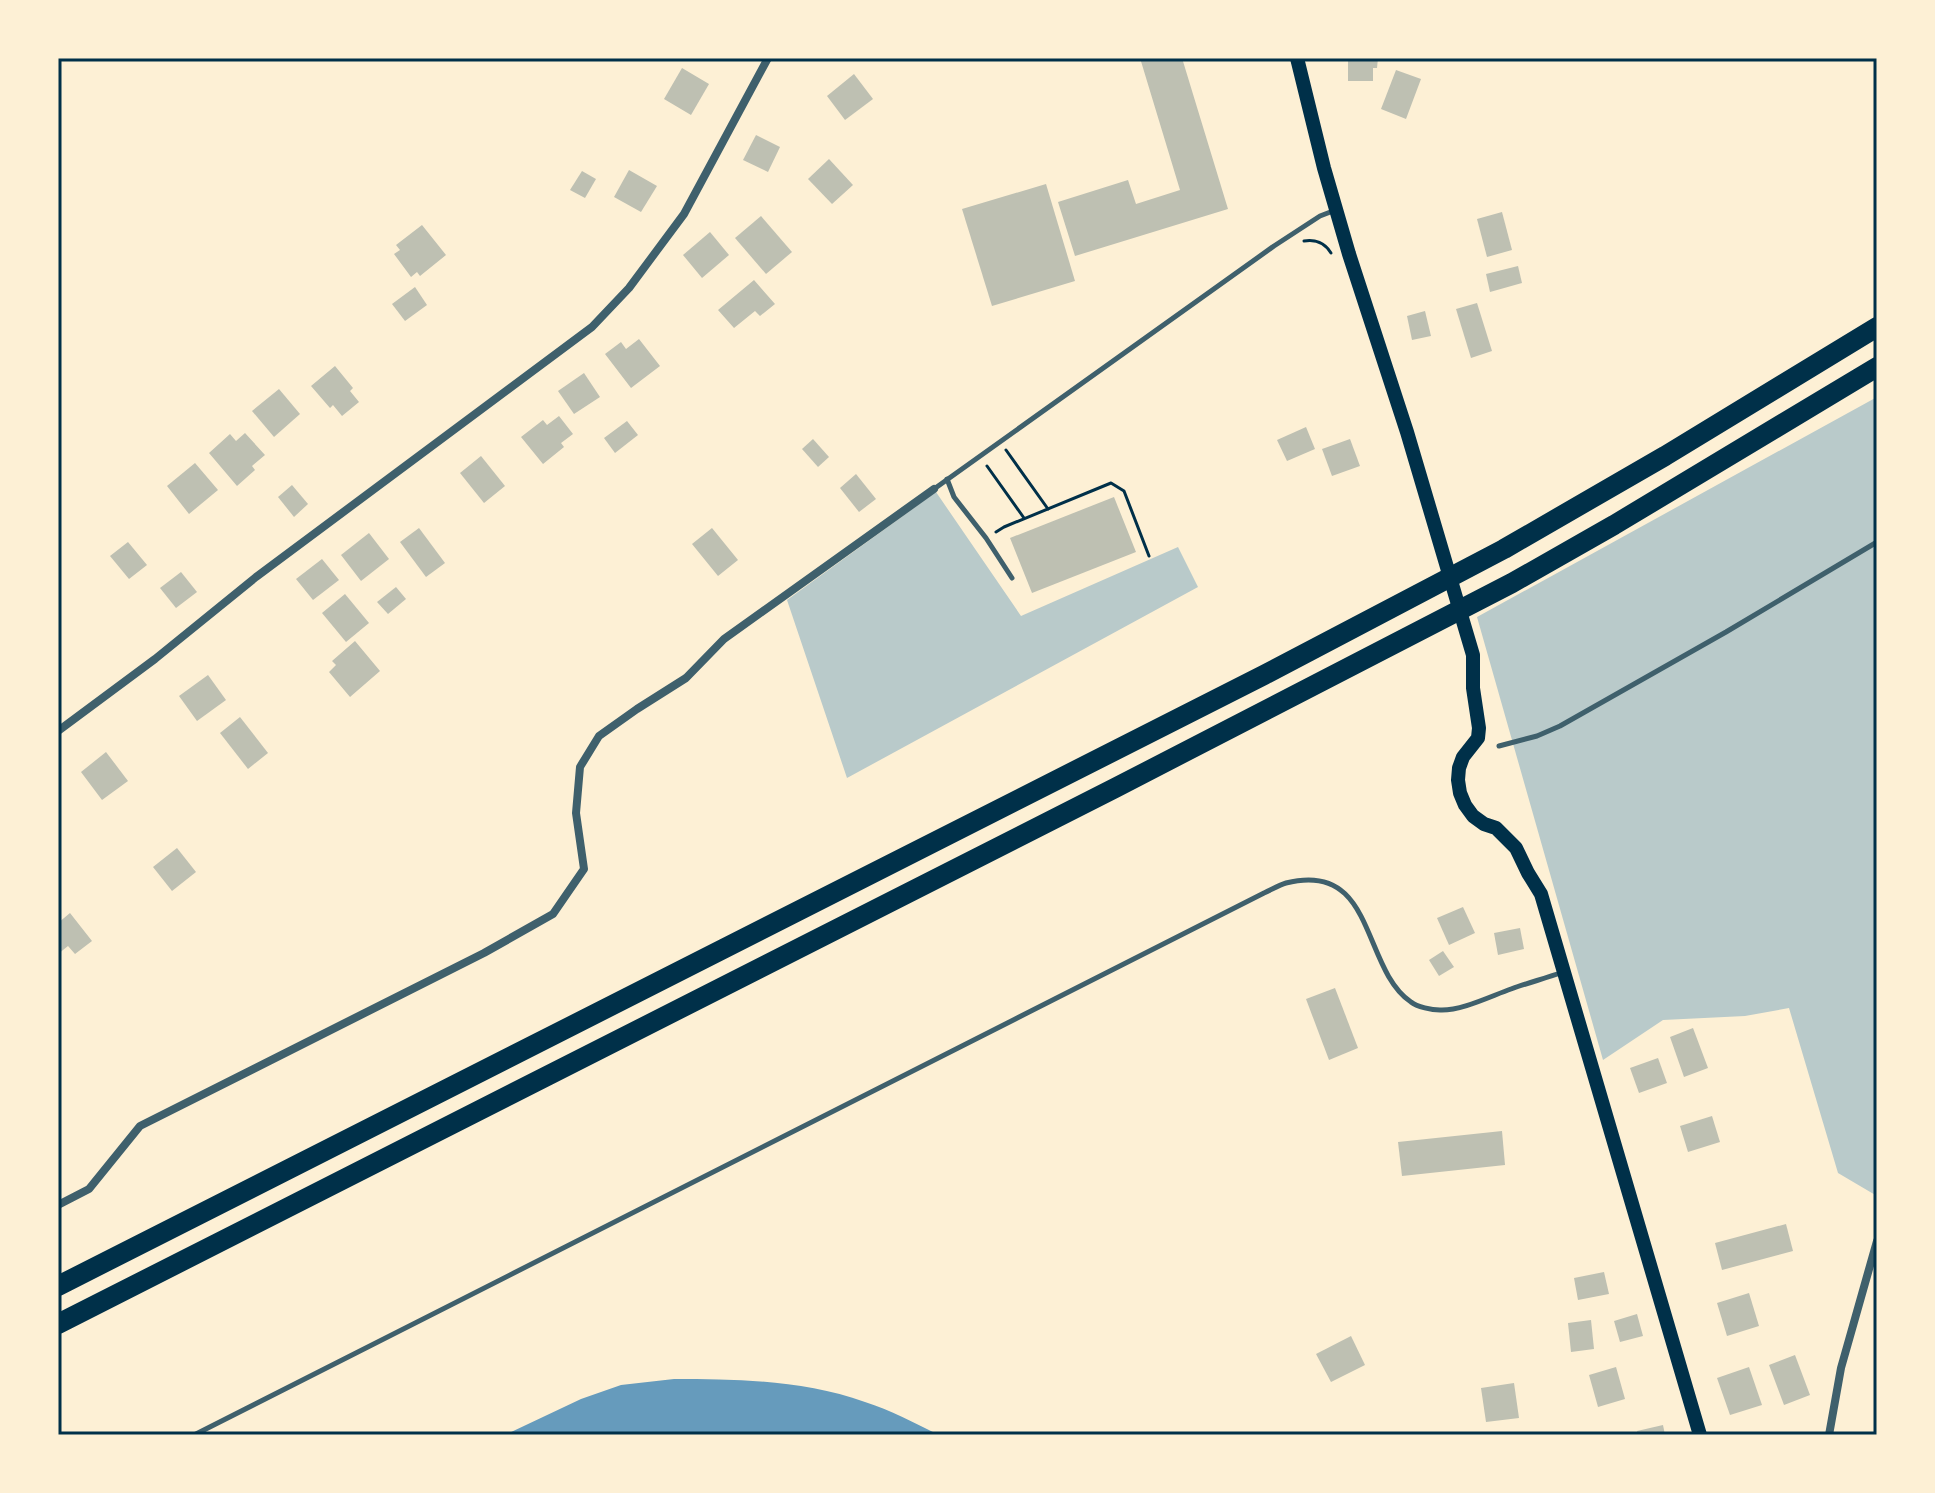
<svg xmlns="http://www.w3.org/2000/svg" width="1935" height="1493" font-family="Raleway,sans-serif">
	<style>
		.green { fill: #b9caca }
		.water { fill: #669bbc }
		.building { fill: #bec0b2 }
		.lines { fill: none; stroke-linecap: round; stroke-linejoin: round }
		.path { stroke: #003049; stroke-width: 3 }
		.service { stroke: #3f606c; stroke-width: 5 }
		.minor { stroke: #3f606c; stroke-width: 8 }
		.secondary { stroke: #003049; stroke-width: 14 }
		.motorway { stroke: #003049; stroke-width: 20 }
		.neatline { fill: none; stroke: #003049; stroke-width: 3 }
	</style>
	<rect width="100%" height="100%" fill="#fdf0d5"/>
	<g class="green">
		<polygon points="1877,397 1877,1196 1838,1173 1789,1008 1745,1016 1663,1020 1603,1060 1477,617"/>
		<polygon points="936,492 1021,616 1178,547 1198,587 847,778 787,600"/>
	</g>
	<path class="water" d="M674 1379C738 1379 803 1380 865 1402 890 1410 915 1423 939 1435H505L581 1399 621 1385Z"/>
	<g class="building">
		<polygon points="1140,58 1182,58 1228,209 1075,256 1058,202 1128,180 1136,204 1180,190"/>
		<polygon points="1348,58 1378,58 1377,68 1373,68 1373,81 1348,81"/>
		<polygon points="682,68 709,84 691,115 664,99"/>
		<polygon points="1396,70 1421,79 1406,119 1381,109"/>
		<polygon points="854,74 873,99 845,120 827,96"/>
		<polygon points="756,135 780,147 768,172 743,160"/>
		<polygon points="829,159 853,185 832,204 808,179"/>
		<polygon points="629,170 657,186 641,212 614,197"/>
		<polygon points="582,171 596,179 585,198 570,190"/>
		<polygon points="1046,184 1075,281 992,306 962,209"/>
		<polygon points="1502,212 1512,250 1487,257 1477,219"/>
		<polygon points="761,216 792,252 766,274 735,238"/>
		<polygon points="422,225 446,255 420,276 417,272 411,277 394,254 400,250 396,245"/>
		<polygon points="710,232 729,255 702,278 683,255"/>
		<polygon points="1518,266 1522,283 1490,292 1486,274"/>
		<polygon points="754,280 775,304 760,316 755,311 734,328 718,310"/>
		<polygon points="415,287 427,305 405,321 392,304"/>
		<polygon points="1477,303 1492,351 1471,358 1456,309"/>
		<polygon points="1425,311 1431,336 1412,340 1407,316"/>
		<polygon points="639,339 660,366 631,388 605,354 621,342 626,349"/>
		<polygon points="335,366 353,388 350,391 359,402 342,416 333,405 330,408 311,386"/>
		<polygon points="584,373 600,397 574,414 558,391"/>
		<polygon points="279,389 300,414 274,437 252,411"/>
		<polygon points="559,416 573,434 561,443 564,447 543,464 521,437 543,420 547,425"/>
		<polygon points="627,421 638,435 615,453 604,438"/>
		<polygon points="1306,427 1315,449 1287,461 1277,440"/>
		<polygon points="245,433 265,455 252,466 255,470 237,486 209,453 230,434 236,441"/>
		<polygon points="813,439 829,457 818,467 802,449"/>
		<polygon points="1350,439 1360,466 1332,476 1322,449"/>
		<polygon points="481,456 505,486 484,503 460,473"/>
		<polygon points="195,463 218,490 189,514 167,486"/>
		<polygon points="856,474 876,499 859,512 840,488"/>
		<polygon points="292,485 308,504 294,517 278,497"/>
		<polygon points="1114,497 1136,552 1032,593 1010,538"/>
		<polygon points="419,528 445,563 426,577 400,542"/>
		<polygon points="712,528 738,560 718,576 692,544"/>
		<polygon points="369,533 389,559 361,581 341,555"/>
		<polygon points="128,542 147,565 129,579 110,556"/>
		<polygon points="322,559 339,580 313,600 296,579"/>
		<polygon points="181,572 197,592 176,608 160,588"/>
		<polygon points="396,587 406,599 388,614 377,602"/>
		<polygon points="345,594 369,623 346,642 322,613"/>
		<polygon points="355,641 380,671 350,697 329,672 336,665 332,661"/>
		<polygon points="208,675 226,700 197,721 179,696"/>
		<polygon points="240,717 268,753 248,769 220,733"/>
		<polygon points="106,752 128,781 102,800 81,772"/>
		<polygon points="177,848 196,872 172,891 153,867"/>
		<polygon points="1463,907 1475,933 1449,945 1437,918"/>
		<polygon points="70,913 92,941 75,954 68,946 58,954 58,923"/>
		<polygon points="1520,928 1524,949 1498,955 1494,933"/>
		<polygon points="1443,951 1454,967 1439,976 1429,960"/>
		<polygon points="1335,988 1358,1048 1329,1060 1306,999"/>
		<polygon points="1693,1028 1708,1068 1684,1077 1670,1037"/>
		<polygon points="1658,1058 1667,1083 1639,1093 1630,1068"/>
		<polygon points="1712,1116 1720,1142 1688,1152 1680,1126"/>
		<polygon points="1502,1131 1505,1165 1402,1176 1398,1142"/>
		<polygon points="1786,1224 1793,1251 1722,1270 1715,1243"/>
		<polygon points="1604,1272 1609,1294 1578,1300 1574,1278"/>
		<polygon points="1749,1293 1759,1326 1727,1336 1717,1303"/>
		<polygon points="1637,1314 1643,1336 1620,1342 1614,1321"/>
		<polygon points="1591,1320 1594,1349 1571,1352 1568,1323"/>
		<polygon points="1351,1336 1365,1365 1331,1382 1316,1354"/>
		<polygon points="1795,1355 1810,1395 1784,1405 1769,1365"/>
		<polygon points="1616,1367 1625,1399 1598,1407 1589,1375"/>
		<polygon points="1749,1367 1762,1405 1730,1415 1717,1378"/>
		<polygon points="1514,1383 1519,1418 1486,1422 1481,1388"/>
		<polygon points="1663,1425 1665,1435 1638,1435 1637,1431"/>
	</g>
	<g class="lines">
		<g class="path">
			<path d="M1304 241C1315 239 1325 243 1331 253"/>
			<polyline points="1006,450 1048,509"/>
			<polyline points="987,466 1024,518"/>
			<polyline points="996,532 1004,527 1111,483 1124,491 1149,556"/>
		</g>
		<g class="service">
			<polyline points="947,479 954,497 986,538 1012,578"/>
			<polyline points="934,489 1274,246 1320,216 1333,211"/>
			<polyline points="1499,746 1537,736 1560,726 1726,632 1877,542"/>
			<path d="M194 1435 1264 893C1271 890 1279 885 1286 883 1376 860 1361 968 1411 1002 1417 1007 1432 1010 1440 1010 1461 1011 1491 996 1511 989 1528 983 1546 978 1563 972"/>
		</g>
		<g class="minor">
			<polyline points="58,731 155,659 256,577 592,327 629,288 684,214 768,58"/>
			<polyline points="58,1205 89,1189 140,1126 484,953 553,914 584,869 576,813 580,767 599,736 637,709 686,678 724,639 934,489"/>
			<polyline points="1829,1435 1841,1368 1877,1241"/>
		</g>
		<polyline class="secondary" points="1297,58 1324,168 1349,254 1407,432 1473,655 1473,688 1479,728 1478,738 1463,757 1459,768 1458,780 1460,793 1465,805 1473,816 1484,824 1496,828 1516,848 1528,873 1541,894 1700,1435"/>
		<g class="motorway">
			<polyline points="58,1286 1264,675 1504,549 1665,456 1877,327"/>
			<polyline points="58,1324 1115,788 1512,583 1614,525 1877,367"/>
		</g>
	</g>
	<rect width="1935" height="1493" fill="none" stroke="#fdf0d5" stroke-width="120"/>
	<rect x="60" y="60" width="1815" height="1373" class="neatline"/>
</svg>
